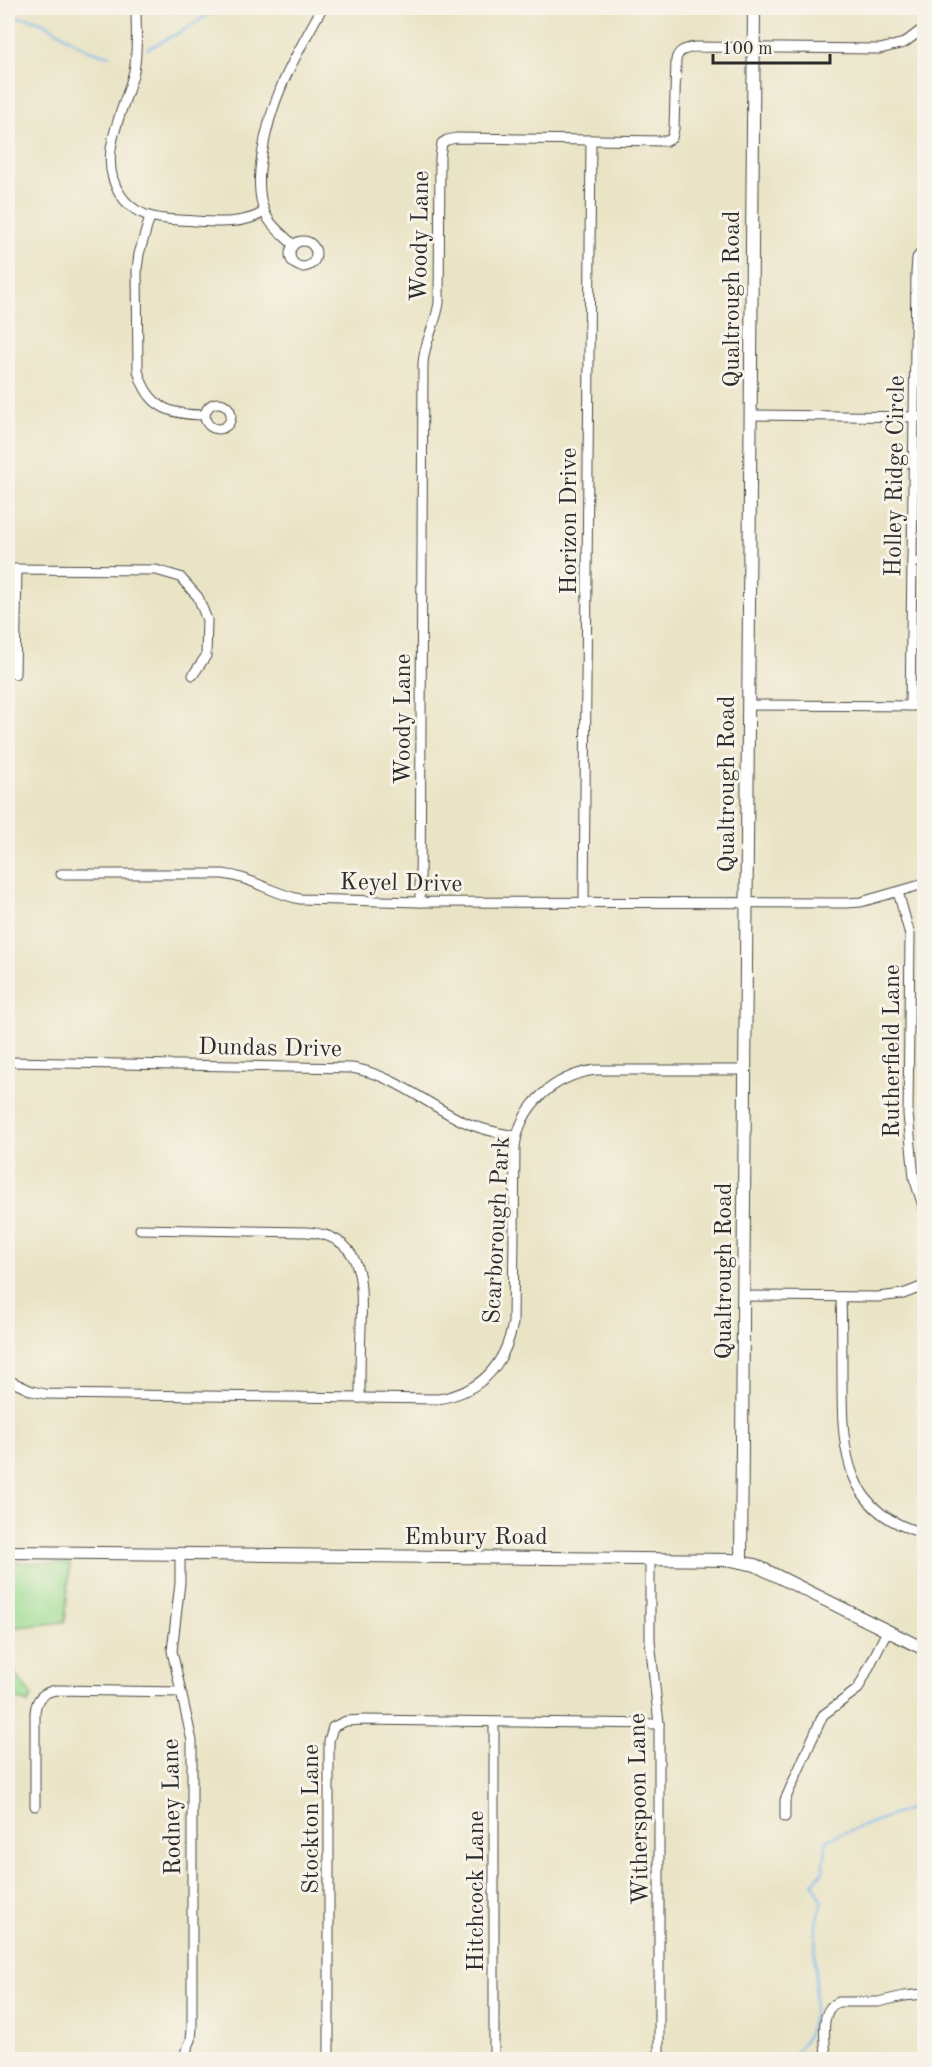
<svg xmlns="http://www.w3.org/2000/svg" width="932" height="2067" font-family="'Old Standard TT',serif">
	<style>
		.green { fill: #9ddd92; stroke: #64845e; stroke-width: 1.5 }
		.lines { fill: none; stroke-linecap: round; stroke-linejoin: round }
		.stream { stroke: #7dbaf0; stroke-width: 2 }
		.minor-casing { stroke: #484742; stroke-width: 11 }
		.tertiary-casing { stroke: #484742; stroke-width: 14 }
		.minor { stroke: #fff; stroke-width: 9 }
		.tertiary { stroke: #fff; stroke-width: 12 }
		.labels { text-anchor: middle; stroke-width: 6; stroke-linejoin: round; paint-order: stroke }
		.street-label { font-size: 24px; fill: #2b2b2b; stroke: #f7f3e8 }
	</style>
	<rect width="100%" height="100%" fill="#f7f3e8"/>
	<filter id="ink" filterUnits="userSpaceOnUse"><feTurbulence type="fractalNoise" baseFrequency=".0167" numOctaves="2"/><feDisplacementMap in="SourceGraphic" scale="12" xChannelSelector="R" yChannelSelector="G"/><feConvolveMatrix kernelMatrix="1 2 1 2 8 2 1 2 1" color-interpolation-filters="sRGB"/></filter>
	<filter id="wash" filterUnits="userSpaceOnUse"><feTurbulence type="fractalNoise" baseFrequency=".008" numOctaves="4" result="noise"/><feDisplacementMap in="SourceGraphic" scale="24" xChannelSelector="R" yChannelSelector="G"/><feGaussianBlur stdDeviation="1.35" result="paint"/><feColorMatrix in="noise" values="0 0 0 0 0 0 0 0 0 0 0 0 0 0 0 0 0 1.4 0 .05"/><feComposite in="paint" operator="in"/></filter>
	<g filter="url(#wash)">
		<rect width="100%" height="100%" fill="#eae4c6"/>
		<g class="green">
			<polygon points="8,1562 70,1564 65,1622 8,1628"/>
			<polygon points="8,1664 32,1696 28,1703 8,1696"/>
		</g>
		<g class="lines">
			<g class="stream">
				<path d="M8 19C43 12 58 36 87 49 94 52 103 54 110 56"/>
				<polyline points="147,49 186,29 219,8"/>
				<path d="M786 2060C830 2031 810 1963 817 1919 818 1913 821 1907 823 1902L813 1883 823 1871 827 1839 915 1807 924 1823"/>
			</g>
		</g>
	</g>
	<g filter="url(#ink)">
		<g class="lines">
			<g class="minor-casing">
				<g id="minor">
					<path d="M136 8C136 28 138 51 134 71 125 110 95 156 120 194 134 216 155 219 179 220 207 221 240 227 264 212"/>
					<path d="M150 217 139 254 137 269 138 371C148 407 169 415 205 415"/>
					<circle cx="303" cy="254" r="13"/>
					<path d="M293 245C284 235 268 224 264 210 258 194 259 172 262 155 271 96 294 59 322 8"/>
					<circle cx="218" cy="416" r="13"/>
					<polyline points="751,415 924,417"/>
					<polyline points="912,562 924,562"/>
					<polyline points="8,569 156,570 180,577 198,597 207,620 206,656 193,675"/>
					<polyline points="15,674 17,569"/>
					<polyline points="747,705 924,706"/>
					<polyline points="910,706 916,273 917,258 924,249"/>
					<path d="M61 874H223C251 877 273 894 300 899L420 902 846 903 861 902 924 884"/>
					<polyline points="898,892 910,935 908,1114 914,1178 924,1209"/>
					<path d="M420 902 423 364C424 342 436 324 439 303L440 157 442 143 447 140 456 138 667 141 672 138 674 129 676 60C678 50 685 49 695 47L880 49 904 43 924 28"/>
					<polyline points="584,903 591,140"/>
					<path d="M8 1062 352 1068C394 1075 425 1103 462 1121 479 1129 497 1133 516 1136"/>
					<path d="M140 1229 307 1232C366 1236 362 1283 361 1328 360 1351 360 1375 360 1398"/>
					<polyline points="744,1296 878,1297 903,1294 924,1286"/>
					<path d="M841 1297C842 1326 842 1355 842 1384 842 1452 846 1514 924 1533"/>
					<path d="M8 1380 32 1391 45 1394 438 1399C481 1392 505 1365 513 1323L515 1147C520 1105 554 1076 595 1070H745"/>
					<polyline points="180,1555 180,1583 172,1651 192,1741 192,2028 191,2040 182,2060"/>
					<polyline points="650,1559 650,1641 659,1724 659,2060"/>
					<polyline points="494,1723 494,2060"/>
					<path d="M35 1806V1713C36 1699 42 1692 57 1690L180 1692"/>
					<polyline points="785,1817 785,1800 823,1715 858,1689 887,1631"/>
					<polyline points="329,2060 329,1741 333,1727 346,1721 364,1720 659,1724"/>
					<path d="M826 2060C826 2042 818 2010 838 2002H878L904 1996 924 1994"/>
				</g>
			</g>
			<g class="tertiary-casing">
				<g id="tertiary">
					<polyline points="8,1552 731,1560 755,1565 924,1649"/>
					<polyline points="741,1562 754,8"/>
				</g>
			</g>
			<use href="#minor" class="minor"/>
			<use href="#tertiary" class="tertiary"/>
		</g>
	</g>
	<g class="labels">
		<g class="street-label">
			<text transform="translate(419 236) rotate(-89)" y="8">Woody Lane</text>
			<text transform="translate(731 299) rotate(-90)" y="8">Qualtrough Road</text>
			<text transform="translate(894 476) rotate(-89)" y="8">Holley Ridge Circle</text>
			<text transform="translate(568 521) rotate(-90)" y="8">Horizon Drive</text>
			<text transform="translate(402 719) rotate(-90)" y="8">Woody Lane</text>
			<text transform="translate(726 784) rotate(-90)" y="8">Qualtrough Road</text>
			<text transform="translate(401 882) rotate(1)" y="8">Keyel Drive</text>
			<text transform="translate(270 1047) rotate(1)" y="8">Dundas Drive</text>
			<text transform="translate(891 1051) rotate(-90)" y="8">Rutherfield Lane</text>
			<text transform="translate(496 1230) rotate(-87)" y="8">Scarborough Park</text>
			<text transform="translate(723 1271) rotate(-90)" y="8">Qualtrough Road</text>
			<text x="476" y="1544">Embury Road</text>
			<text transform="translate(171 1807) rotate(-91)" y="8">Rodney Lane</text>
			<text transform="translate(638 1809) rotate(-91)" y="8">Witherspoon Lane</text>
			<text transform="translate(310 1819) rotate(-90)" y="8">Stockton Lane</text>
			<text transform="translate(475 1891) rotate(-90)" y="8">Hitchcock Lane</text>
		</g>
	</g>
	<rect width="932" height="2067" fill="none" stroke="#f7f3e8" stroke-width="30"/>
	<path d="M713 54v9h117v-9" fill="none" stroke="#2b2b2b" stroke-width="3"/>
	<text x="722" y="54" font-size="18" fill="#2b2b2b" stroke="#f7f3e8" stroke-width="4.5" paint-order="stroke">100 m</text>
</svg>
